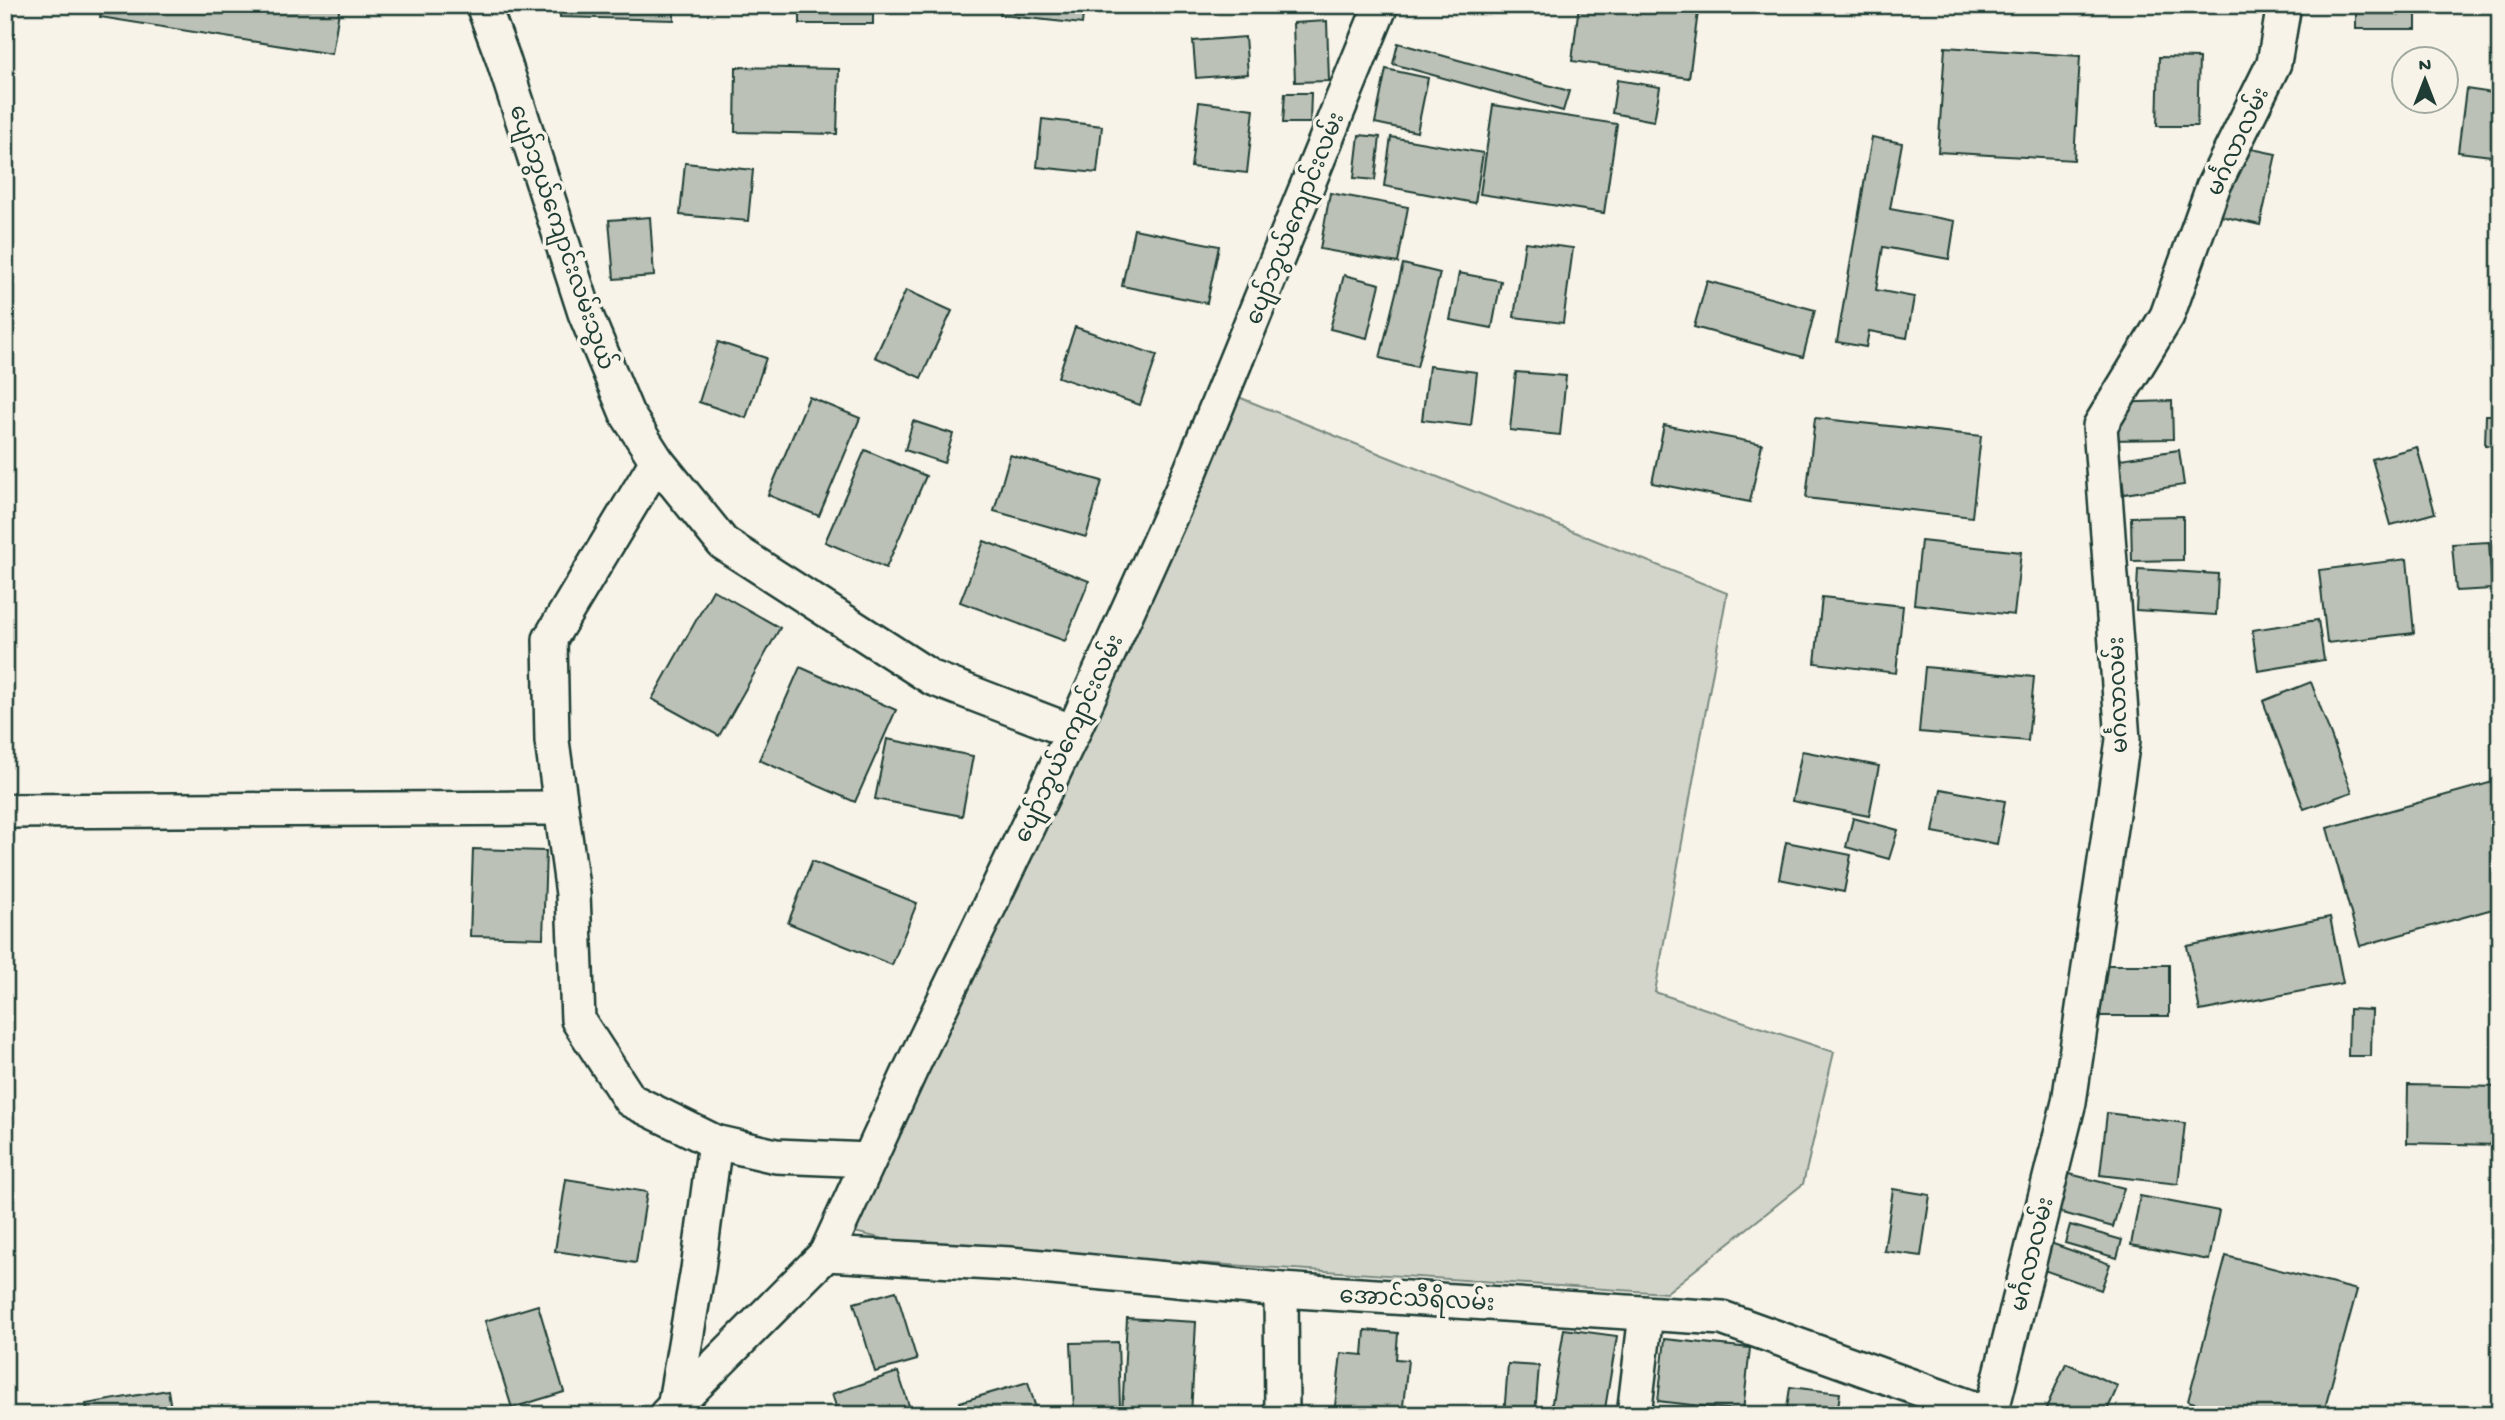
<svg xmlns="http://www.w3.org/2000/svg" width="2505" height="1420" font-family="'Gochi Hand','Noto Sans Myanmar',sans-serif">
	<style>
		.green { fill: #d3d5ca; stroke: #79897f; stroke-width: 2 }
		.building { fill: #bbc1b6; stroke: #1f3d34; stroke-width: 2 }
		.lines { fill: none; stroke-linecap: round; stroke-linejoin: round }
		.street-casing { stroke: #1f3d34; stroke-width: 38 }
		.street { stroke: #f7f3e8; stroke-width: 33 }
		.labels { text-anchor: middle; stroke-width: 7; stroke-linejoin: round; paint-order: stroke }
		.street-label { font-size: 23px; fill: #1f3d34; stroke: #f7f3e8 }
	</style>
	<rect width="100%" height="100%" fill="#f7f3e8"/>
	<filter id="ink" filterUnits="userSpaceOnUse"><feTurbulence type="fractalNoise" baseFrequency=".0143" numOctaves="2"/><feDisplacementMap in="SourceGraphic" scale="14" xChannelSelector="R" yChannelSelector="G"/><feConvolveMatrix kernelMatrix="1 2 1 2 8 2 1 2 1" color-interpolation-filters="sRGB"/></filter>
	<g filter="url(#ink)">
		<polygon class="green" points="1236,396 1727,593 1655,992 1834,1052 1803,1184 1666,1293 905,1244 854,1232 849,1213 1011,902"/>
		<g class="building">
			<polygon points="102,5 340,5 332,54 100,17"/>
			<polygon points="560,5 674,5 674,20 560,17"/>
			<rect x="800" y="5" width="73" height="19"/>
			<polygon points="1002,5 1084,5 1082,24 1000,15"/>
			<polygon points="1579,5 1699,5 1689,78 1572,61"/>
			<rect x="2356" y="5" width="60" height="24"/>
			<polygon points="2434,5 2475,5 2435,10"/>
			<polygon points="1327,21 1329,81 1295,82 1293,23"/>
			<polygon points="1245,37 1248,74 1196,78 1193,41"/>
			<polygon points="1398,43 1569,91 1563,111 1393,64"/>
			<polygon points="1945,47 2080,56 2074,160 1938,152"/>
			<polygon points="2159,57 2199,58 2197,126 2157,126"/>
			<polygon points="736,67 839,69 837,134 735,132"/>
			<polygon points="1386,69 1428,78 1417,132 1375,123"/>
			<polygon points="1617,80 1660,87 1654,121 1612,113"/>
			<polygon points="2466,89 2500,94 2500,157 2458,152"/>
			<polygon points="1285,93 1311,93 1310,123 1283,123"/>
			<polygon points="1199,102 1254,109 1247,173 1191,167"/>
			<polygon points="1493,105 1617,124 1604,213 1480,194"/>
			<polygon points="1042,119 1102,126 1097,173 1037,167"/>
			<polygon points="1359,135 1380,137 1375,180 1354,178"/>
			<polygon points="1391,137 1483,153 1475,203 1384,186"/>
			<polygon points="1872,137 1902,143 1890,209 1955,221 1949,259 1883,247 1876,290 1914,297 1907,338 1869,331 1866,347 1837,342"/>
			<polygon points="2237,146 2276,154 2260,225 2221,216"/>
			<polygon points="685,163 753,170 748,221 680,215"/>
			<polygon points="1330,193 1408,207 1398,263 1320,249"/>
			<polygon points="650,217 654,276 614,279 609,220"/>
			<polygon points="1134,229 1219,246 1207,303 1122,286"/>
			<polygon points="1525,242 1573,248 1563,323 1514,317"/>
			<polygon points="1403,264 1440,273 1417,367 1380,358"/>
			<polygon points="1459,273 1501,281 1492,328 1450,320"/>
			<polygon points="1344,275 1380,284 1367,338 1330,329"/>
			<polygon points="1707,281 1815,310 1803,357 1694,327"/>
			<polygon points="906,290 952,311 921,378 875,357"/>
			<polygon points="1075,327 1157,355 1140,405 1058,377"/>
			<polygon points="718,342 766,358 746,418 699,402"/>
			<polygon points="1429,366 1477,372 1471,426 1422,420"/>
			<polygon points="1516,372 1566,376 1560,435 1510,430"/>
			<polygon points="809,397 860,418 819,516 768,495"/>
			<polygon points="2172,401 2173,439 2109,440 2108,403"/>
			<polygon points="2486,415 2500,415 2500,446 2485,445"/>
			<polygon points="1815,418 1981,436 1972,517 1806,498"/>
			<polygon points="913,421 953,434 944,463 905,450"/>
			<polygon points="1664,425 1762,444 1750,502 1652,483"/>
			<polygon points="2417,447 2435,513 2391,525 2372,459"/>
			<polygon points="865,450 926,476 886,568 825,542"/>
			<polygon points="2179,450 2184,485 2124,494 2120,459"/>
			<polygon points="1010,455 1102,481 1086,537 994,511"/>
			<polygon points="2183,516 2183,560 2132,561 2131,517"/>
			<polygon points="984,541 1089,581 1065,641 960,602"/>
			<polygon points="1921,541 2021,552 2014,615 1914,604"/>
			<polygon points="2489,542 2492,589 2456,591 2452,544"/>
			<polygon points="2407,559 2414,633 2327,643 2319,570"/>
			<polygon points="2138,569 2218,574 2216,615 2136,610"/>
			<polygon points="713,590 780,628 719,736 652,699"/>
			<polygon points="1822,597 1903,606 1896,673 1815,663"/>
			<polygon points="2318,620 2324,660 2258,671 2252,630"/>
			<polygon points="800,667 896,710 855,802 759,760"/>
			<polygon points="1925,667 2034,677 2028,741 1919,732"/>
			<polygon points="2311,682 2352,792 2304,809 2263,701"/>
			<polygon points="887,739 973,756 962,816 875,799"/>
			<polygon points="1802,751 1879,766 1869,816 1792,801"/>
			<polygon points="2500,780 2500,907 2360,946 2327,828"/>
			<polygon points="1941,789 2005,801 1997,844 1933,832"/>
			<polygon points="1853,818 1898,830 1889,859 1846,847"/>
			<polygon points="1786,842 1851,855 1844,892 1779,879"/>
			<polygon points="473,849 546,851 543,938 470,936"/>
			<polygon points="812,861 917,903 892,965 788,923"/>
			<polygon points="2330,917 2343,983 2200,1011 2187,946"/>
			<rect x="2091" y="965" width="78" height="51"/>
			<polygon points="2349,1009 2372,1010 2371,1056 2348,1056"/>
			<polygon points="2408,1085 2500,1087 2500,1145 2407,1143"/>
			<polygon points="2107,1113 2185,1123 2178,1184 2100,1175"/>
			<polygon points="2062,1172 2124,1188 2113,1227 2052,1210"/>
			<polygon points="566,1179 647,1192 636,1263 555,1251"/>
			<polygon points="1893,1189 1930,1195 1921,1256 1884,1251"/>
			<polygon points="2140,1196 2219,1211 2209,1260 2131,1245"/>
			<polygon points="2070,1225 2122,1240 2117,1258 2065,1243"/>
			<polygon points="2042,1240 2110,1264 2101,1290 2032,1266"/>
			<polygon points="2226,1256 2357,1290 2323,1415 2239,1415 2188,1401"/>
			<polygon points="896,1291 917,1360 875,1372 854,1303"/>
			<polygon points="538,1305 564,1392 512,1408 485,1321"/>
			<polygon points="1127,1318 1196,1322 1191,1415 1122,1415"/>
			<polygon points="1564,1329 1617,1336 1604,1415 1550,1415"/>
			<polygon points="1365,1330 1398,1333 1396,1359 1408,1360 1402,1415 1334,1415 1341,1353 1363,1355"/>
			<polygon points="1665,1339 1750,1348 1743,1411 1658,1401"/>
			<polygon points="1118,1342 1120,1407 1074,1409 1071,1343"/>
			<polygon points="2066,1363 2118,1386 2105,1415 2043,1415"/>
			<polygon points="1508,1364 1539,1366 1535,1415 1504,1415"/>
			<polygon points="898,1372 912,1415 839,1415 832,1394"/>
			<polygon points="1028,1382 1038,1415 964,1415 960,1402"/>
			<polygon points="1790,1387 1840,1393 1837,1415 1786,1415"/>
			<polygon points="168,1390 172,1415 88,1415 86,1404"/>
		</g>
		<g class="lines">
			<g class="street-casing">
				<g id="street">
					<polyline points="483,5 502,56 585,313 627,414 657,461 723,543 932,678 1073,732"/>
					<polyline points="657,461 550,639 552,741 573,894 578,1020 630,1100 715,1142 698,1269 674,1408"/>
					<polyline points="5,811 561,808"/>
					<polyline points="715,1142 776,1156 869,1160"/>
					<polyline points="826,1254 1010,1264 1281,1290 1722,1318 1992,1415"/>
					<polyline points="1281,1290 1282,1415"/>
					<polyline points="1991,1414 2069,1102 2123,740 2100,426 2167,316 2213,187 2274,63 2284,5"/>
					<polyline points="666,1415 826,1254 910,1071 1073,732 1191,470 1381,5"/>
					<polyline points="1634,1415 1646,1314"/>
				</g>
			</g>
			<use href="#street" class="street"/>
		</g>
	</g>
	<g class="labels">
		<g class="street-label">
			<text transform="translate(2237 141) rotate(-65)" y="8">မင်္ဂလာလမ်း</text>
			<text transform="translate(1294 218) rotate(-68)" y="8">ပျော်ဘွယ်ကျောင်းလမ်း</text>
			<text transform="translate(563 237) rotate(71)" y="8">ပျော်ဘွယ်ကျောင်းလမ်းသွယ်</text>
			<text transform="translate(2117 695) rotate(-92)" y="8">မင်္ဂလာလမ်း</text>
			<text transform="translate(1068 738) rotate(-65)" y="8">ပျော်ဘွယ်ကျောင်းလမ်း</text>
			<text transform="translate(2031 1254) rotate(-76)" y="8">မင်္ဂလာလမ်း</text>
			<text transform="translate(1417 1298) rotate(3)" y="8">အောင်သီရိလမ်း</text>
		</g>
	</g>
	<rect width="2505" height="1420" fill="none" stroke="#f7f3e8" stroke-width="28"/>
	<rect x="14" y="14" width="2477" height="1392" fill="none" stroke="#1f3d34" stroke-width="2.5" filter="url(#ink)"/>
	<g transform="translate(2425 80)"><circle r="33" fill="#f7f3e8" stroke="#a1aaa0" stroke-width="2"/>
	<path d="M0-5L12 26L0 18L-12 26Z" fill="#1f3d34"/>
	<text y="-10" font-size="19" font-weight="bold" text-anchor="middle" fill="#1f3d34">N</text>
	</g>
</svg>
